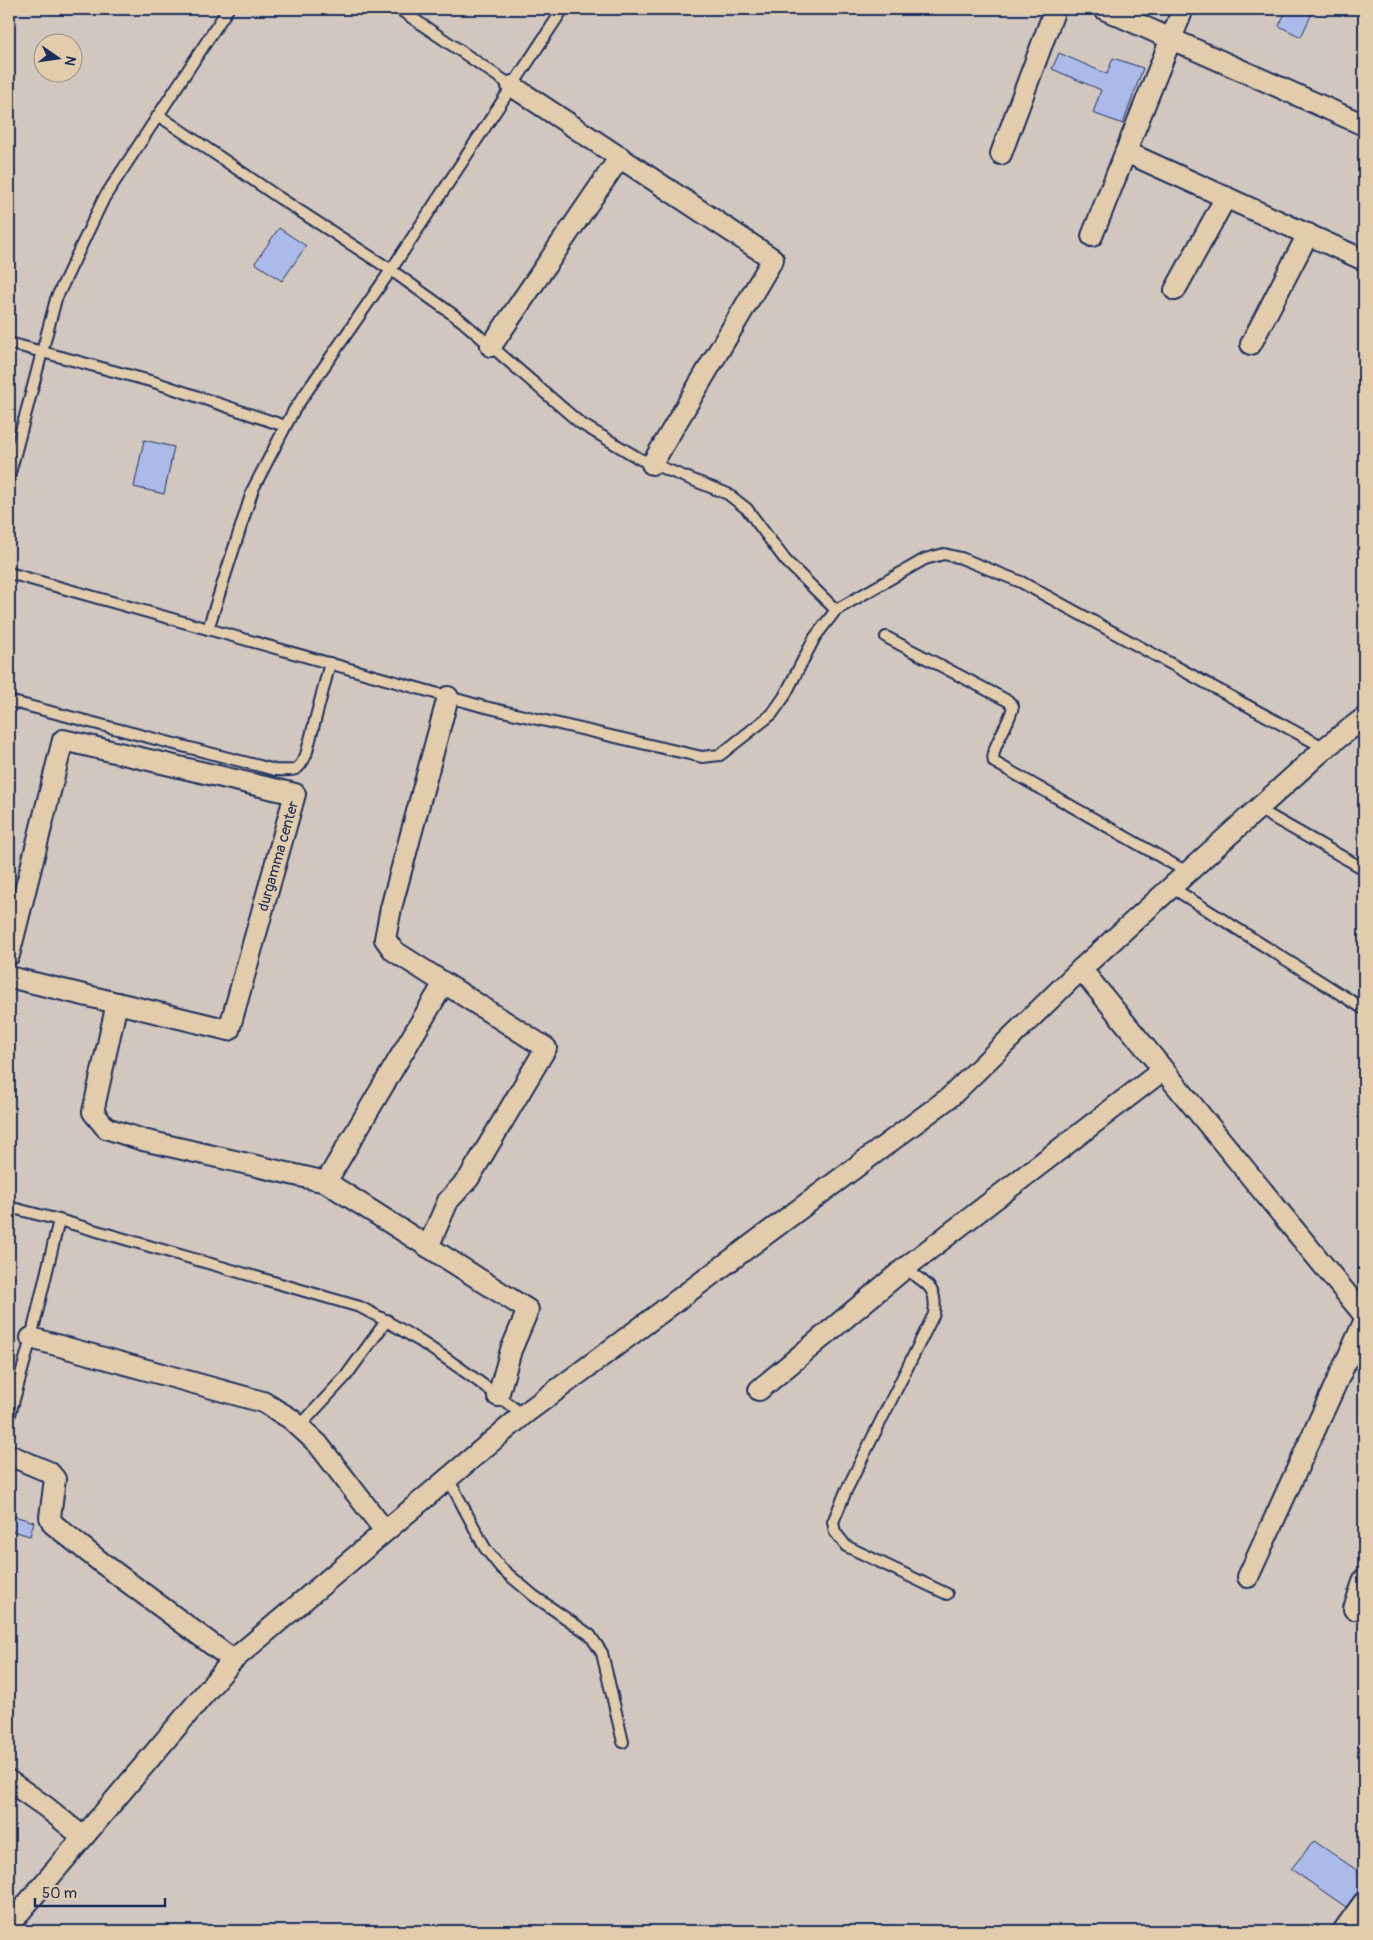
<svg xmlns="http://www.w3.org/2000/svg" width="1373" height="1940" font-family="Pangolin,sans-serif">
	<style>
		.building { fill: #acbaea; stroke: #1b2f5e }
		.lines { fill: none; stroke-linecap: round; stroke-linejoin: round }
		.lane-casing { stroke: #1b2f5e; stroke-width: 14 }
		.street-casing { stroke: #1b2f5e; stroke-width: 24 }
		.lane { stroke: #e2ccab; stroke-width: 10 }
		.street { stroke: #e2ccab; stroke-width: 20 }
		.labels { text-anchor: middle; stroke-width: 4; stroke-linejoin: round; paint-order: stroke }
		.street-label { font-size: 15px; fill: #1b2f5e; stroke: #e2ccab }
	</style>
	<rect width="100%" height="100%" fill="#d2c7be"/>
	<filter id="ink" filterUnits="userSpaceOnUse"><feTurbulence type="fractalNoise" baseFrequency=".02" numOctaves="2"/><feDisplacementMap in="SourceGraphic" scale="10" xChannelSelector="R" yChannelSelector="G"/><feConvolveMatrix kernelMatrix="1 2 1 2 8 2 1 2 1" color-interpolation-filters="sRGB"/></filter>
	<g filter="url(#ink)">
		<g class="building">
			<polygon points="1287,9 1314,9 1301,37 1279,26"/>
			<polygon points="1059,53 1107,74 1113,58 1143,68 1123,124 1093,113 1101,90 1052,69"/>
			<polygon points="279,228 306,246 282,281 255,263"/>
			<polygon points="144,440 174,447 164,494 134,487"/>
			<polygon points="14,1516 34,1522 30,1536 9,1530"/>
			<polygon points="1314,1841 1364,1875 1363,1891 1355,1895 1346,1907 1291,1869"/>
		</g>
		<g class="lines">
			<g class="lane-casing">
				<g id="lane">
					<polyline points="399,9 512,86"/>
					<polyline points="158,115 278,197 391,270 462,321 580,423 640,459 728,494 747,509 786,561 836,610"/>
					<polyline points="9,343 154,382 285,426"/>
					<polyline points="9,477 56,299 104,198 228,9"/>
					<polyline points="9,573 481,706 702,757 720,755 772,714 784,697 815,637 836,610 925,559 944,554 961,558 1021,582 1325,748"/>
					<polyline points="208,629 253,489 294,410 391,270 563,9"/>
					<path d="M886 637 1008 701 1013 706C1011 722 989 749 994 762L1187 872"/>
					<path d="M9 701 275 770C294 770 297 774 306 755L330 663"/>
					<polyline points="1258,809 1364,869"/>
					<polyline points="1171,887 1364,1009"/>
					<polyline points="9,1207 59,1220 31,1338 9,1418"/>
					<path d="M59 1220 360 1307C418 1336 471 1375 523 1415"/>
					<path d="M905 1268C925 1284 938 1285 934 1314L846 1491 833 1522 835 1532 846 1546 947 1594"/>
					<polyline points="299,1427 346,1376 387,1320"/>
					<polyline points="448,1478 485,1548 501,1568 534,1596 590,1635 602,1653 623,1742"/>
				</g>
			</g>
			<g class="street-casing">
				<g id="street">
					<polyline points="1104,9 1364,125"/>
					<polyline points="512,86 773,259 652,464"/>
					<polyline points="1126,152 1364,260"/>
					<polyline points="1001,154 1055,9"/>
					<polyline points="1092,236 1183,9"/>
					<polyline points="1175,290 1226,197"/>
					<polyline points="1251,344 1308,234"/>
					<polyline points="491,346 620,157"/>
					<polyline points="9,955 63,740 295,794 229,1030 9,977"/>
					<polyline points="1081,969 1364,1315"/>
					<polyline points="117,1003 93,1112 106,1128 143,1140 326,1182 528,1310 511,1350 498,1396"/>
					<polyline points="326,1182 444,983"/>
					<polyline points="428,1247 448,1201 469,1178 546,1048 394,951 385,939 391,908 448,697"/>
					<polyline points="31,1338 263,1402 291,1419 318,1444 385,1531"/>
					<polyline points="759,1390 905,1268 1163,1070"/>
					<polyline points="9,1455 49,1472 55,1479 50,1517 53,1524 102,1563 233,1660"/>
					<polyline points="1248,1577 1364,1322"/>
					<polyline points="1354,1609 1364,1579"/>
					<polyline points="9,1781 46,1807 83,1837"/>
					<polyline points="9,1925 233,1660 523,1415 950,1097 1081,969 1325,748 1364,718"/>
					<polyline points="1343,1931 1364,1902"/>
				</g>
			</g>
			<use href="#lane" class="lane"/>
			<use href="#street" class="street"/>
		</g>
	</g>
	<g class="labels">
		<g class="street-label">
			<text transform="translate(278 856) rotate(-74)" y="5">durgamma center</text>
		</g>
	</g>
	<rect width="1373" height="1940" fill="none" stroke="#e2ccab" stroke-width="30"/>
	<rect x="15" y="15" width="1343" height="1910" fill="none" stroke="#1b2f5e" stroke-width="2" filter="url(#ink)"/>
	<g transform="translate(58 58) rotate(103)"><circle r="24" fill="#e2ccab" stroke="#928d8c"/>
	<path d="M0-4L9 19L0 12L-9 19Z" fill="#1b2f5e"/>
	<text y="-8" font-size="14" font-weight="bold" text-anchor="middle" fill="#1b2f5e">N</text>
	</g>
	<path d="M35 1898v8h130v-8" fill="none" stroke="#1b2f5e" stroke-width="2.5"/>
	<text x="42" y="1898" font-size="15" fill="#1b2f5e" stroke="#e2ccab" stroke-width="4" paint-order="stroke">50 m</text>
</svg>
